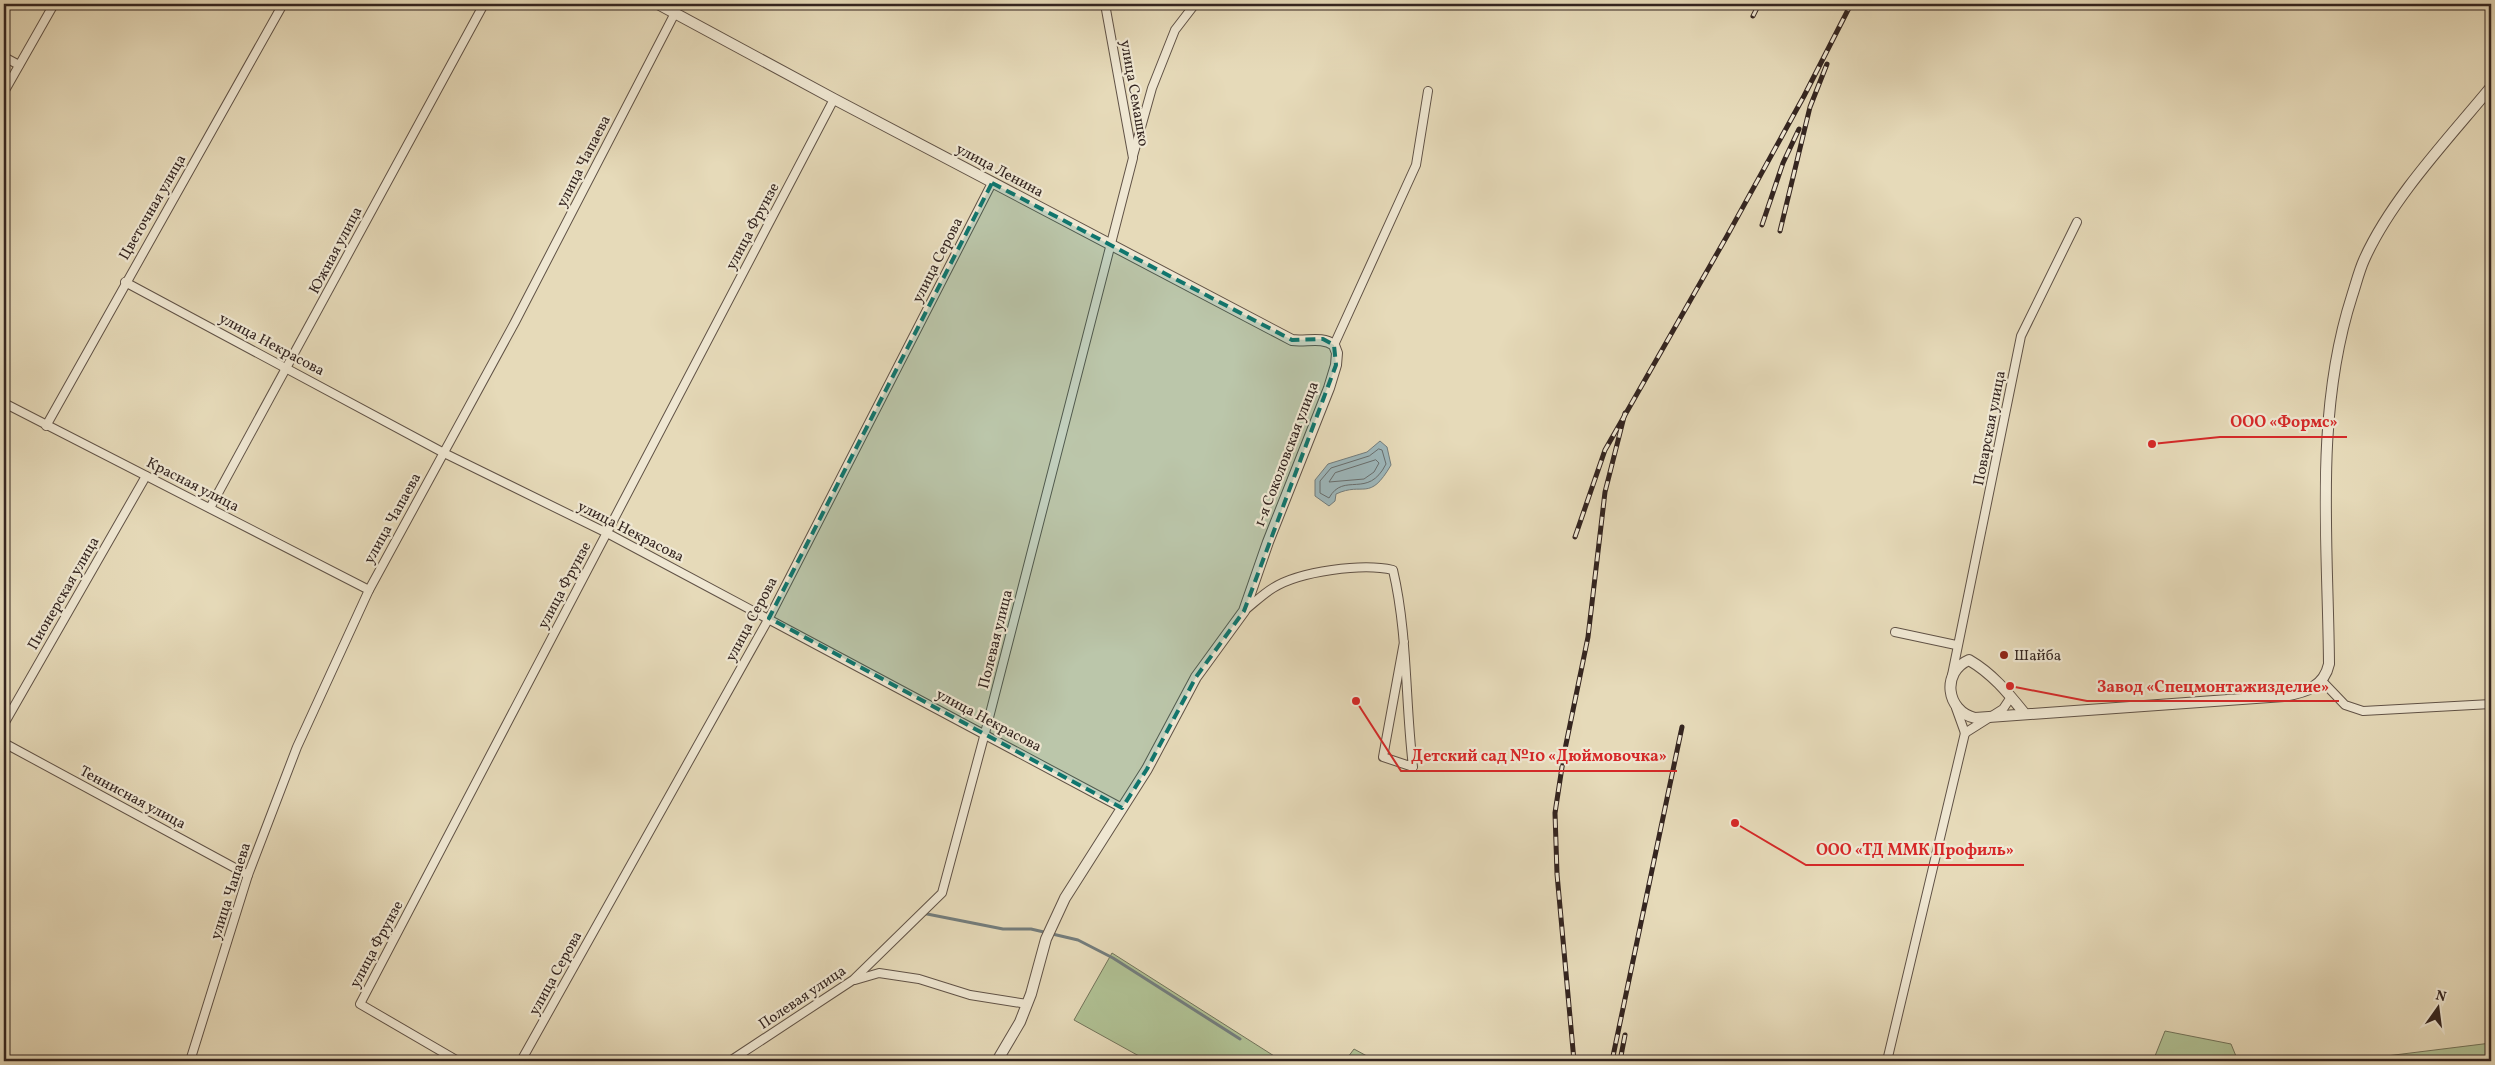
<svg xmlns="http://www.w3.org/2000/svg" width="2495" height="1065" font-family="Vollkorn,serif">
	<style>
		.green { fill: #b0c194; stroke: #72735a }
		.water { fill: #9db7bb; stroke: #737d7d }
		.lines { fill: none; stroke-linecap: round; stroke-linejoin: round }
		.shore { stroke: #686e6e; stroke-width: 1 }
		.stream { stroke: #737d7d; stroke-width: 3 }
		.minor-casing { stroke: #605246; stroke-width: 10 }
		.tertiary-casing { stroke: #605246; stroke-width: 12 }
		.minor { stroke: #efe7d2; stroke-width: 8 }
		.tertiary { stroke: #efe7d2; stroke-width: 10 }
		.rail-casing { stroke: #342520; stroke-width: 5 }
		.rail { stroke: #efe7d2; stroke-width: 3; stroke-dasharray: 9; stroke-linecap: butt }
		.marked { fill: #0f766e; fill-opacity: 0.2; stroke: #0f766e; stroke-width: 4; stroke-dasharray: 10 6; stroke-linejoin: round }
		.poi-dot { fill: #8f2418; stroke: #efe7d2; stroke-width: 2 }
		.labels { text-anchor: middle; stroke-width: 4.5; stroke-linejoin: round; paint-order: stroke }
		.street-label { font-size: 15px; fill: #342520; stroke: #efe7d2 }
		.poi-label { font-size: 15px; fill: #342520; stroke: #efe7d2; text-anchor: start }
		.leader { fill: none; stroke: #d62828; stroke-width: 2 }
		.callout-dot { fill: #d62828; stroke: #efe7d2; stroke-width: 2 }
		.callout-label { font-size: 16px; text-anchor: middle; font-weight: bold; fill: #d62828; stroke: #efe7d2; stroke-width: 4.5; stroke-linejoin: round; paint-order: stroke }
	</style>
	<rect width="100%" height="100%" fill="#e6dab9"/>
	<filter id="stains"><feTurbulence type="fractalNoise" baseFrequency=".004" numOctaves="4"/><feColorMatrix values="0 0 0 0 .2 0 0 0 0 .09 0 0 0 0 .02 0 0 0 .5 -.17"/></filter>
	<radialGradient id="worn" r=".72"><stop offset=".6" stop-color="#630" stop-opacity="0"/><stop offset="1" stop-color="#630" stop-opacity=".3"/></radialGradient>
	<g class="green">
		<polygon points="1112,953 1282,1061 1148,1061 1074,1020"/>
		<polygon points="2165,1031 2231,1044 2238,1061 2153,1061"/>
		<polygon points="2491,1043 2491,1061 2346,1061"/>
		<polygon points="1354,1049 1376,1061 1345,1061"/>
	</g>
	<path class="water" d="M1380 441 1387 447 1391 465C1369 503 1364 481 1336 494L1335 501 1329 506 1315 496V480L1328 464 1367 452Z"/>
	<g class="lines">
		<g class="shore">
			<path d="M1379 449 1382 450 1386 464C1368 500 1344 471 1329 498L1320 493V481L1331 468 1369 456Z"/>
			<polygon points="1376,460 1379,463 1374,472 1364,479 1329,482 1335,473"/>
		</g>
		<polyline class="stream" points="922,913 1003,929 1031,929 1078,940 1113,958 1240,1039"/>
		<g class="minor-casing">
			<g id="minor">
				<polyline points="4,57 19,65"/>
				<polyline points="4,92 54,4"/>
				<polyline points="1133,156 1152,88 1175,30 1195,4"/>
				<polyline points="125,282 444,453 607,533 1122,808"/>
				<polyline points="1334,345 1416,165 1428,91"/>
				<polyline points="4,403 369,590"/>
				<polyline points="46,426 283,4"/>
				<polyline points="210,508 484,4"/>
				<path d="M1245 610C1254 603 1263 594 1273 588 1300 571 1363 563 1393 570 1408 634 1405 701 1413 767L1383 757 1404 642"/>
				<polyline points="1895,632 1956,645"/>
				<polyline points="1952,675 2021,336 2077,222"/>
				<polyline points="2322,681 2345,705 2363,711 2491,704"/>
				<polyline points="1956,708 1965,733"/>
				<polyline points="4,724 146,476"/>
				<polyline points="1965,733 2003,709 2011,697"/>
				<polyline points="4,743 248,875"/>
				<polyline points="855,980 879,973 919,979 970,995 1027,1004"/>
				<polyline points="190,1061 248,875 297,747 369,590 515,322 675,13"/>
				<polyline points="458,1061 360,1004 834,99"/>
				<polyline points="521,1061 769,618 992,183"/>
				<polyline points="730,1061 853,980 942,893 985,733 1133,158 1105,4"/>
				<polyline points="1887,1061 1965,733"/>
			</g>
		</g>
		<g class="tertiary-casing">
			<g id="tertiary">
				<path d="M658 4 834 99 1292 340C1306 342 1322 336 1334 345L1337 353 1336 365 1329 388 1268 542 1244 611 1196 677 1147 769 1065 898 1046 939 1031 994 1020 1022 997 1061"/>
				<path d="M2025 714C2008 693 1993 674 1969 660 1941 672 1946 711 1975 718L2284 696C2306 692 2324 687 2329 664 2328 541 2314 414 2352 296 2356 284 2359 271 2364 260 2391 199 2449 138 2491 87"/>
			</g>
		</g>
		<use href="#minor" class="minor"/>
		<use href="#tertiary" class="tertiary"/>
		<g class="rail-casing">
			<g id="rail">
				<polyline points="1753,16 1759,4"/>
				<polyline points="1762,225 1783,163 1799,129"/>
				<polyline points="1780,231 1810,107 1827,64"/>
				<polyline points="1575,537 1605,450 1727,236 1804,96 1851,4"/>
				<polyline points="1574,1061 1557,874 1555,813 1564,754 1588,637 1605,492 1625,413"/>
				<polyline points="1612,1061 1682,727"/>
				<polyline points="1620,1061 1625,1035"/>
			</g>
		</g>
		<use href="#rail" class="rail"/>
	</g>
	<path class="marked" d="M992 183 1292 340 1323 339 1334 345 1336 365 1244 611 1196 677 1147 769 1122 808 769 618Z"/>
	<circle class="poi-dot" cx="2004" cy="655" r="5"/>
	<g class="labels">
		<g class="street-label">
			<text transform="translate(1135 93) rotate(80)" y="5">улица Семашко</text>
			<text transform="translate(583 161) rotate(-63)" y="5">улица Чапаева</text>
			<text transform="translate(1000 170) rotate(28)" y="5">улица Ленина</text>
			<text transform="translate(152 207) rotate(-60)" y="5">Цветочная улица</text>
			<text transform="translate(752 226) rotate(-62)" y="5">улица Фрунзе</text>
			<text transform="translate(335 250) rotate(-62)" y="5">Южная улица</text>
			<text transform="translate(937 260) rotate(-63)" y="5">улица Серова</text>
			<text transform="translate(272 344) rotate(28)" y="5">улица Некрасова</text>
			<text transform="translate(1989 428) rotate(-79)" y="5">Поварская улица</text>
			<text transform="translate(1286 454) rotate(-69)" y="5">1-я Соколовская улица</text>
			<text transform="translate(193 484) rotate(27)" y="5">Красная улица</text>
			<text transform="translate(392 518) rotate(-61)" y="5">улица Чапаева</text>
			<text transform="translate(631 531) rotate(27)" y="5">улица Некрасова</text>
			<text transform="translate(564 585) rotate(-62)" y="5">улица Фрунзе</text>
			<text transform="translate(63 593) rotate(-60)" y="5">Пионерская улица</text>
			<text transform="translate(751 619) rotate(-62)" y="5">улица Серова</text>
			<text transform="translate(995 639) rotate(-76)" y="5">Полевая улица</text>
			<text transform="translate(989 720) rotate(28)" y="5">улица Некрасова</text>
			<text transform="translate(133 797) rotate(28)" y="5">Теннисная улица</text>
			<text transform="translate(230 891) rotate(-72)" y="5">улица Чапаева</text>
			<text transform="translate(376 944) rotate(-62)" y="5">улица Фрунзе</text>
			<text transform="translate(555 973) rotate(-61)" y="5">улица Серова</text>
			<text transform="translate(802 997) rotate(-34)" y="5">Полевая улица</text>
		</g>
		<g class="poi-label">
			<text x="2014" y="660">Шайба</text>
		</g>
	</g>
	<path class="leader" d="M2152 444L2220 437H2347M2010 686L2087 701H2339M1356 701L1401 771H1677M1735 823L1806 865H2024"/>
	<g class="callout-dot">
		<circle cx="2152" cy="444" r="5"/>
		<circle cx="2010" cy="686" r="5"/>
		<circle cx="1356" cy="701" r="5"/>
		<circle cx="1735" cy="823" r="5"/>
	</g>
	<g class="callout-label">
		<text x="2284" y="427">ООО «Формс»</text>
		<text x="2213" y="692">Завод «Спецмонтажизделие»</text>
		<text x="1539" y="761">Детский сад №10 «Дюймовочка»</text>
		<text x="1915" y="855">ООО «ТД ММК Профиль»</text>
	</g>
	<rect width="2495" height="1065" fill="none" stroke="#e6dab9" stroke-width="20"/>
	<rect x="5" y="5" width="2485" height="1055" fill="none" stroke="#342520" stroke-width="2.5"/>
	<rect x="10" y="10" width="2475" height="1045" fill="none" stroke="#342520"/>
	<g transform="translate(2438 1008) rotate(14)" stroke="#efe7d2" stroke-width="4" paint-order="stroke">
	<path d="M0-4L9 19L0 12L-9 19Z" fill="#342520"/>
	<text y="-8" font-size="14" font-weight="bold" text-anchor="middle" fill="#342520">N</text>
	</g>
	<rect width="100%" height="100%" filter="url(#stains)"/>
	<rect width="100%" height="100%" fill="url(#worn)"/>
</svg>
